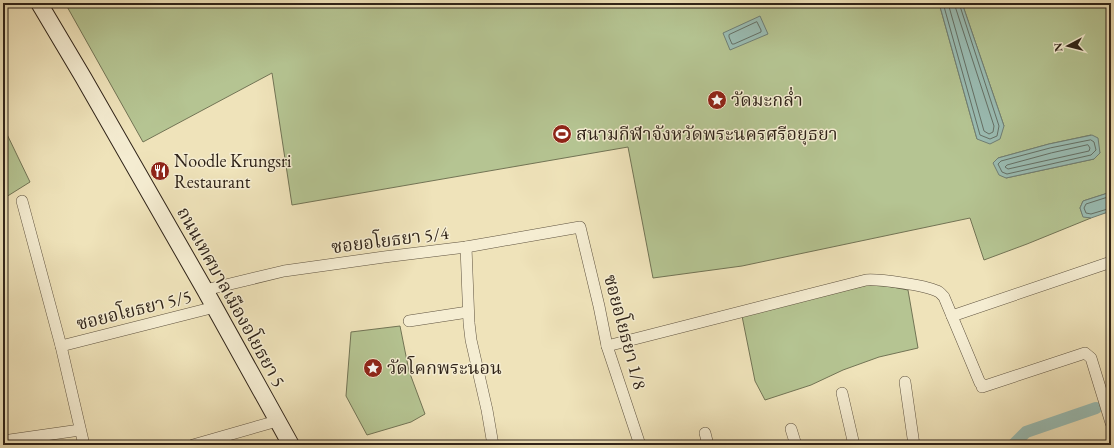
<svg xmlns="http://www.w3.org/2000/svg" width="1114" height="448" font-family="'EB Garamond','Noto Serif Thai',serif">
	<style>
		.green { fill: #b5c492; stroke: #727455; fill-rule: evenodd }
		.water { fill: #9abdb4; stroke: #6f7f76 }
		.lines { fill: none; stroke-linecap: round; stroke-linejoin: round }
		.shore { stroke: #647066; stroke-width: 1 }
		.canal { stroke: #9abdb4; stroke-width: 12 }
		.street-casing { stroke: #5f5340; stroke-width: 12 }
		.secondary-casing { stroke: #2f2318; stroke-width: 18 }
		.street { stroke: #f5edd2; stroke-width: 11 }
		.secondary { stroke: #f5edd2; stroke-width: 16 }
		.labels { text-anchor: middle; stroke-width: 3; stroke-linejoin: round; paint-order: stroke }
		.poi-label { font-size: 18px; fill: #2f2318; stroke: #f5edd2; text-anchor: start }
		.street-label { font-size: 18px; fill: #2f2318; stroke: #f5edd2 }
	</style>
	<rect width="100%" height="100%" fill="#efe3ba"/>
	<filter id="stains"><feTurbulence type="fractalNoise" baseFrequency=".005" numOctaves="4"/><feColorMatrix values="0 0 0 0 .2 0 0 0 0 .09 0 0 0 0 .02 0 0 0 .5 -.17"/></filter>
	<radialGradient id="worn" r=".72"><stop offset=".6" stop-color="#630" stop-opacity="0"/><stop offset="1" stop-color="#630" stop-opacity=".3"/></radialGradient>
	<g class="green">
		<path d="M65 3H939L977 139 1004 126 962 3H1111V192L1083 201 1080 208 1083 216 1091 218 1027 244 984 260 970 218 742 266 653 278 628 147 292 205 272 73 143 142ZM1091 135 1100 153 1094 159 1006 178 998 158 1049 144Z"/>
		<polygon points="3,126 30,182 6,197 3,197"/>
		<polygon points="867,285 887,286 908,290 918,348 879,357 843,370 811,385 765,400 755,381 742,316"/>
		<polygon points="400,326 409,371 425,414 411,422 367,435 346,396 351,332"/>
	</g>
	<g class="water">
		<polygon points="939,3 962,3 1004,126 1000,139 990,144 977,139"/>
		<polygon points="760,16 768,34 730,50 723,33"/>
		<polygon points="1092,135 1098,138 1100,153 1094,159 1006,178 999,175 993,163 998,158 1049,144"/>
		<polygon points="1111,192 1111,211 1091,218 1083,217 1080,208 1083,201"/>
	</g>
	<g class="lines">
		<g class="shore">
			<polyline points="943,3 980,135 990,139 997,136 999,126 959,3"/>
			<polyline points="948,3 984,131 989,134 993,132 994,126 954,3"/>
			<polygon points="757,22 761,30 761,32 734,44 732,44 729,37 729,35"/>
			<polygon points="1091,140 1094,142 1096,150 1091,155 1007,174 1002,172 998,164 1001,161 1050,148"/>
			<polygon points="1088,145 1090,148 1089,151 1008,169 1005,167 1007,165 1051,153"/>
			<polyline points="1111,196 1086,204 1084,208 1086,213 1091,214 1111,208"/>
		</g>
		<polyline class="canal" points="1013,445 1026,432 1096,408"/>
		<g class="street-casing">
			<g id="street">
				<polyline points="22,201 61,346 84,445"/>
				<polyline points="466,247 469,323 471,340 487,410 493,445"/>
				<polyline points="205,290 284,271 384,257 466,247 580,227 599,306 607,346 640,445"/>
				<polyline points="952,316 1111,262"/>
				<polyline points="409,321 468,312"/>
				<polyline points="61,346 215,307"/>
				<path d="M607 346 866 280C880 279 924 285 937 291 940 292 942 295 944 297L980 383 982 384V387L1085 353 1091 358 1111 423"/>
				<polyline points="905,382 914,445"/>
				<polyline points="842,393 854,445"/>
				<polyline points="791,429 796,445"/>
				<polyline points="705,433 708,445"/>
				<polyline points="3,441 80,430"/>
				<polyline points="193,445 277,421"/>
			</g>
		</g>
		<g class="secondary-casing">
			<polyline id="secondary" points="39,3 83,77 205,290 291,445"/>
		</g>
		<use href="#street" class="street"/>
		<use href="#secondary" class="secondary"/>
	</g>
	<defs>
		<g id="sight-disc" transform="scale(1)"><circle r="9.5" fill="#8f2418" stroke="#f5edd2"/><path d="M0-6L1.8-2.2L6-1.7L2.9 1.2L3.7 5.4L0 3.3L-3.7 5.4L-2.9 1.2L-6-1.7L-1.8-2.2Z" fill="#fff"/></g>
		<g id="stadium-disc" transform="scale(1)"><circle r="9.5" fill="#8f2418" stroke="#f5edd2"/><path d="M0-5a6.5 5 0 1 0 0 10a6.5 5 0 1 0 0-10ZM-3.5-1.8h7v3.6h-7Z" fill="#fff"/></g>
		<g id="restaurant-disc" transform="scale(1)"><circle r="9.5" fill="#8f2418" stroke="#f5edd2"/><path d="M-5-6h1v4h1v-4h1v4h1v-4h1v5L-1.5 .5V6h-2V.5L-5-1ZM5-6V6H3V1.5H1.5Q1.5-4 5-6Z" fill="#fff"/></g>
	</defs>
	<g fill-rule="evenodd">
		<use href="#sight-disc" x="717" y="100"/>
		<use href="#stadium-disc" x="562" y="134"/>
		<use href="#restaurant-disc" x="160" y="171"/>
		<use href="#sight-disc" x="373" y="368"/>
	</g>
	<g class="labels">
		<g class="poi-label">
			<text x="731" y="106">วัดมะกล่ำ</text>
			<text x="576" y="140">สนามกีฬาจังหวัดพระนครศรีอยุธยา</text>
			<text x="174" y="167">Noodle Krungsri<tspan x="174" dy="21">Restaurant</tspan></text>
			<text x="387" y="374">วัดโคกพระนอน</text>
		</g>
		<g class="street-label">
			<text transform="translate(390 240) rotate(-7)" y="6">ซอยอโยธยา 5/4</text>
			<text transform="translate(231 297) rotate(61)" y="6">ถนนเทศบาลเมืองอโยธยา 5</text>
			<text transform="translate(134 310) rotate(-14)" y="6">ซอยอโยธยา 5/5</text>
			<text transform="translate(625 332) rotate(75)" y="6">ซอยอโยธยา 1/8</text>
		</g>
	</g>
	<rect width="1114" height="448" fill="none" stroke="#efe3ba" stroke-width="16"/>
	<rect x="4" y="4" width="1106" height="440" fill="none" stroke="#2f2318" stroke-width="2"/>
	<rect x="8" y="8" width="1098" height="432" fill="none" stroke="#2f2318"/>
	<g transform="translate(1068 46) rotate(263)" stroke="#f5edd2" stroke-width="3" paint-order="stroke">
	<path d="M0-3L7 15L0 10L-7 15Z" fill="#2f2318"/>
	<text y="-6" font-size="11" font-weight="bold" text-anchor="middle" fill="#2f2318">N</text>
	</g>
	<rect width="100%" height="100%" filter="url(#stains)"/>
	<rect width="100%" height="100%" fill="url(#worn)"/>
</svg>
